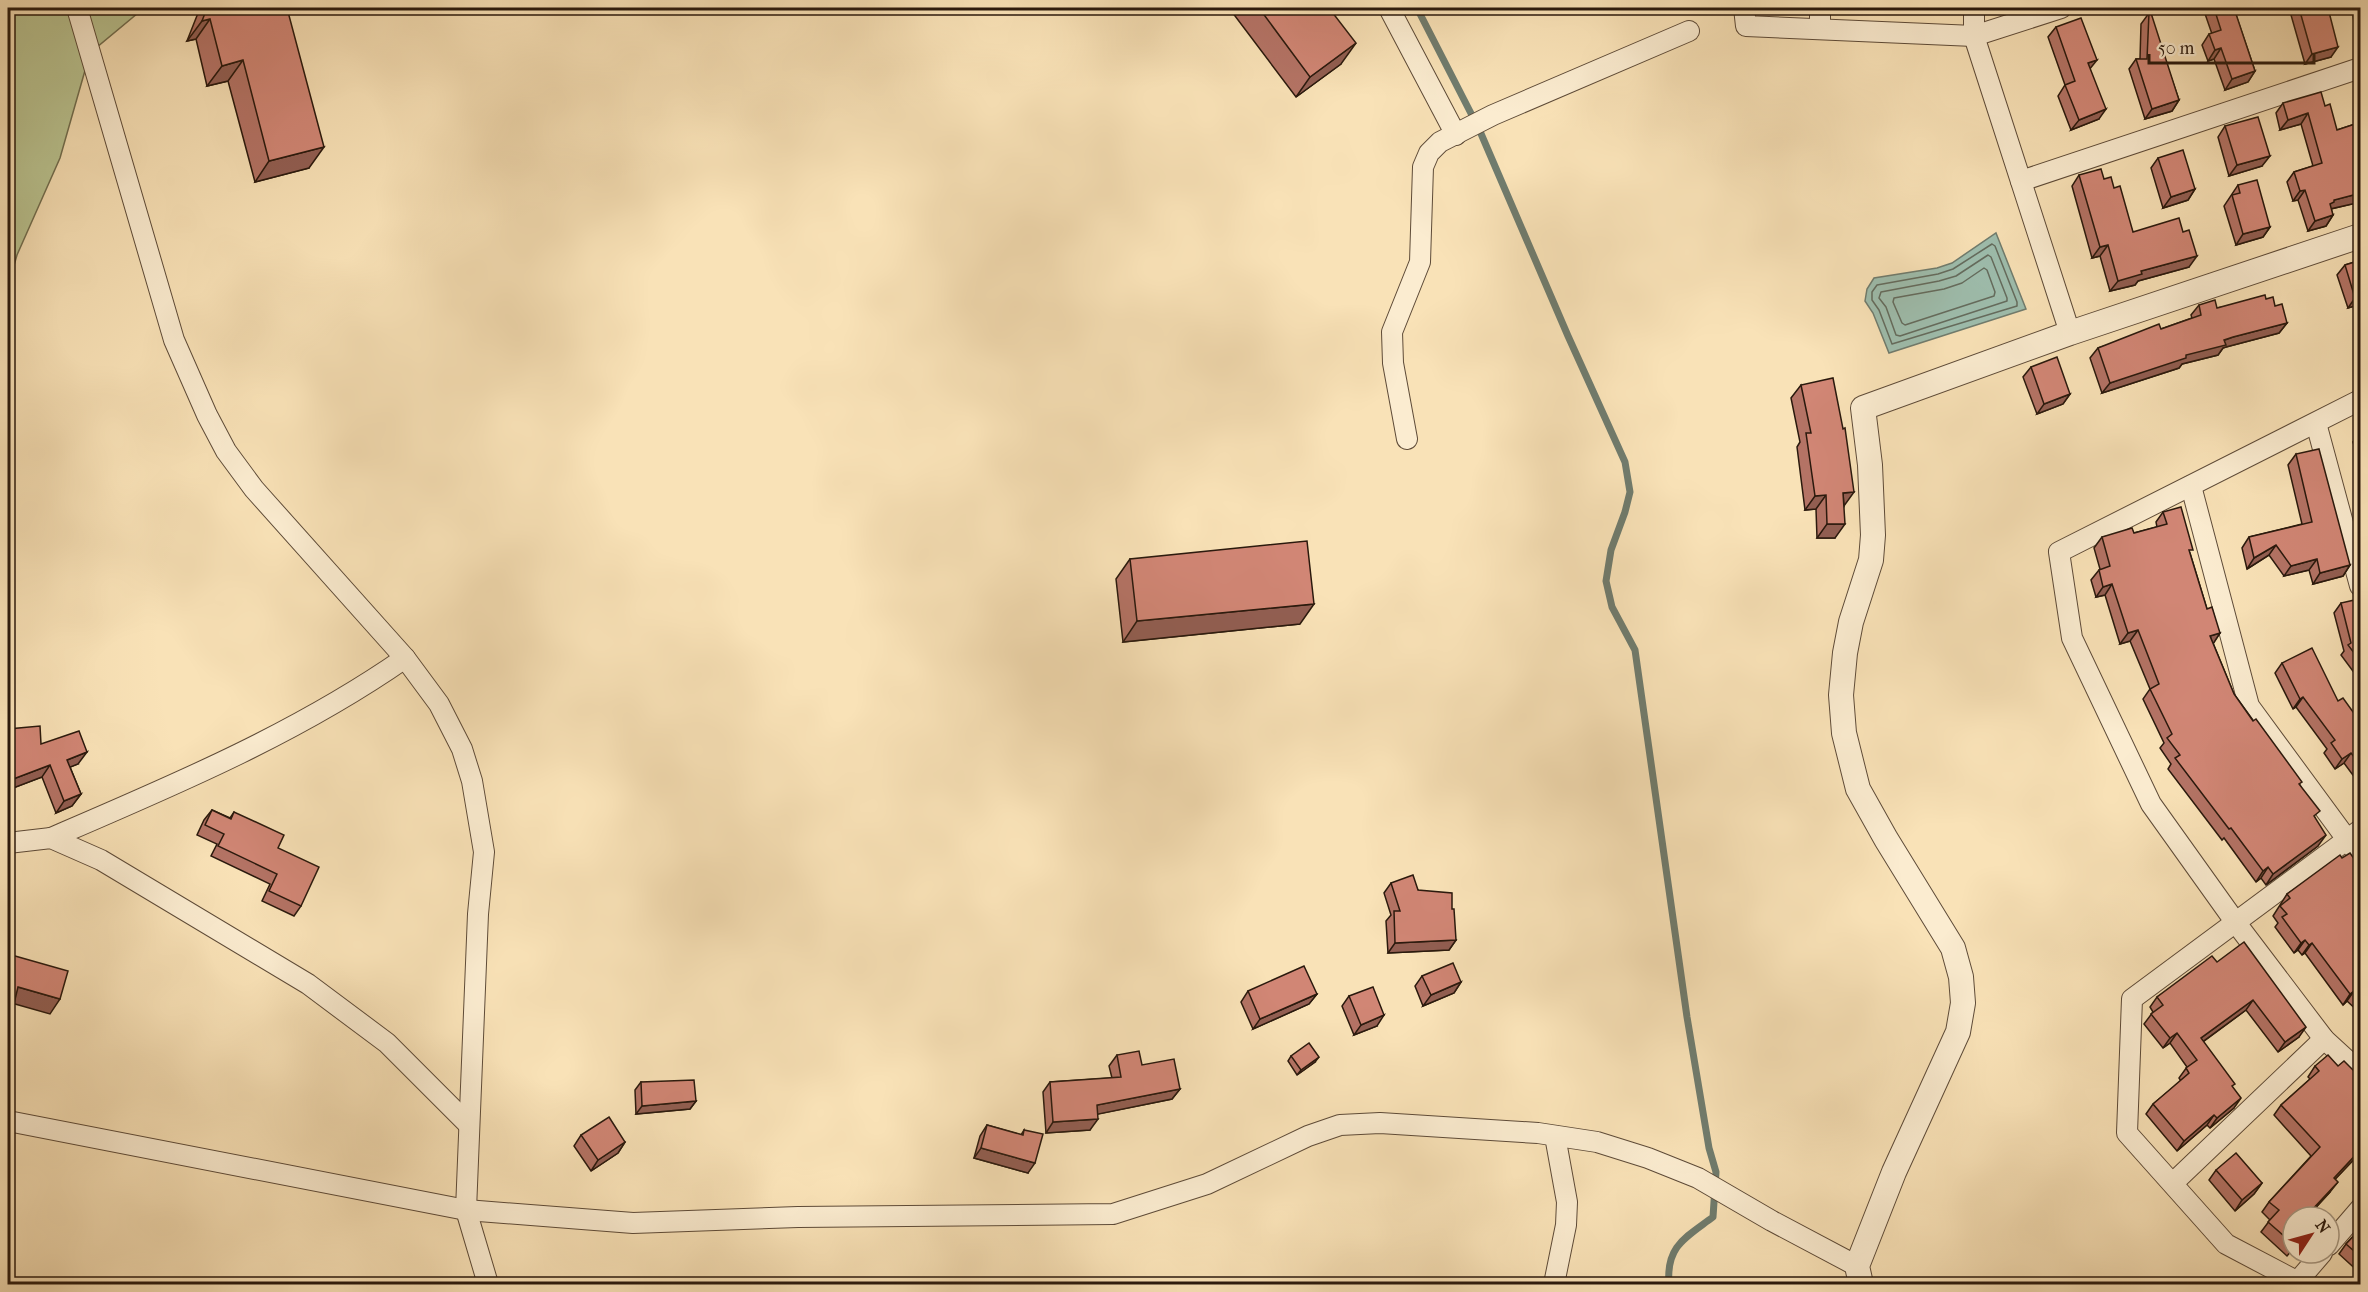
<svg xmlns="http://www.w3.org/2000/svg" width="2368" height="1292" font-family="'IM FELL French Canon',serif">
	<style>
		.green { fill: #bac491; stroke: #726e4f; stroke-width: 1.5 }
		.water { fill: #9ebeae; stroke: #707c6e; stroke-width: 1.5 }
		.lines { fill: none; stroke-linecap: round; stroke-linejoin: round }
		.shore { stroke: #646c5e; stroke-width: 1.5 }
		.stream { stroke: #707c6e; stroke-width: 7 }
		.minor-casing { stroke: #5e4b38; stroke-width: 22 }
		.tertiary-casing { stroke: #5e4b38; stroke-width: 26 }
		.minor { stroke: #fbecd0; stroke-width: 20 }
		.tertiary { stroke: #fbecd0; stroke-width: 24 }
		.wall { fill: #b47365; stroke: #2a190d; stroke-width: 1.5 }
		.shaded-wall { fill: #925e52; stroke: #2a190d; stroke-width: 1.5 }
		.building { fill: #d18675; stroke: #2a190d; stroke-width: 1.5 }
	</style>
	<rect width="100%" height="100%" fill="#f9e2b7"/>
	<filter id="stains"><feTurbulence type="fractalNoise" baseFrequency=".00333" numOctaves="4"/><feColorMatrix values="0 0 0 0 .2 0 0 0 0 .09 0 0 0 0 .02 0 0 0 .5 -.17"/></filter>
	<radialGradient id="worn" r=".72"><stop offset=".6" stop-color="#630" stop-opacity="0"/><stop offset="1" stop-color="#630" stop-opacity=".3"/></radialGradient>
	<polygon class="green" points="8,8 144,8 90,53 60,158 17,255 8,286"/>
	<polygon class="water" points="1996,233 2026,309 1889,353 1873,313 1865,301 1867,289 1874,278 1937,268 1952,263"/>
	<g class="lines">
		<g class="shore">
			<polygon points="1992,244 1995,246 2017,302 2017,306 1892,344 1879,310 1872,300 1872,292 1877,285 1938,274 1953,269"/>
			<polygon points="1988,255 1991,257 2007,298 2007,301 1900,336 1896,335 1886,307 1879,298 1881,292 1939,281 1956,276"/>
			<polygon points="1984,268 1987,270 1995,292 1994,296 1905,325 1902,323 1893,302 1894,298 1944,289 1962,283"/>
		</g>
		<path class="stream" d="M1417 8 1479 129 1568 336 1625 462 1630 492 1625 512 1611 550 1606 581 1612 607 1635 650 1687 1017 1709 1148 1716 1172 1713 1217C1685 1238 1666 1246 1669 1284"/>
		<g class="minor-casing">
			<g id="minor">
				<polyline points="77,8 174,340 207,415 226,451 254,489 405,658 439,704 462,749 472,781 484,852 478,914 466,1210 488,1284"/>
				<polyline points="1389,8 1456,135"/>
				<polyline points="1744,8 1746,26 1974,36 2061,8"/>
				<polyline points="1974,8 1974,36 2070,333"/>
				<polyline points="1820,29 1820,8"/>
				<polyline points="2021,181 2360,68"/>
				<polyline points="2360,400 2059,552 2072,638 2151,804 2236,923 2324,1039 2360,1072"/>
				<polyline points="2316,423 2360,586"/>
				<polyline points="1407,439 1393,363 1392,332 1420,262 1423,167 1429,153 1440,142 1493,115 1689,31"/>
				<polyline points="2191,486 2249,706 2360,857"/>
				<path d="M51 838C172 786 296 734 405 658"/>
				<polyline points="8,843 51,838 101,860 308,984 387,1043 469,1125"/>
				<polyline points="8,1121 466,1210 633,1223 798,1217 1113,1214 1207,1184 1308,1136 1340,1125 1380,1123 1538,1133 1597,1142 1648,1158 1698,1178 1772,1221 1857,1266"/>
				<polyline points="2173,1183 2324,1039"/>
				<polyline points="2329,1245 2360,1209"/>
				<polyline points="2297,1282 2322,1253"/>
				<polyline points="1554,1284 1566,1225 1567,1202 1555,1136"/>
				<polyline points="2302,1284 2226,1244 2127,1133 2132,999 2360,830"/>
			</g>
		</g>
		<g class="tertiary-casing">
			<polyline id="tertiary" points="1861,1284 1857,1266 1894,1172 1958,1032 1963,1003 1961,977 1953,948 1886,839 1858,789 1844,733 1841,695 1845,653 1851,622 1871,560 1873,535 1870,465 1863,408 2070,333 2360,236"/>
		</g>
		<use href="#minor" class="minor"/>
		<use href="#tertiary" class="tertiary"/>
	</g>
	<g class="wall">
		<polygon points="200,8 287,8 309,168 255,182 228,81 207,86 196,39 187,41"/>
		<polygon points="1229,8 1329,8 1341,64 1296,97"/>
		<polygon points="2203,8 2239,8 2235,12 2255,71 2248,82 2225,90 2214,59 2208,61 2202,45 2209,34 2212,34"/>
		<polygon points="2289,8 2324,8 2331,57 2305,64"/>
		<polygon points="2352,8 2361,8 2361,29 2355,30"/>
		<polygon points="2149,13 2179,100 2172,111 2145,119 2129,69 2136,59 2140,59 2141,24"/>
		<polygon points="2056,27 2090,69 2099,119 2071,130 2058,96 2065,85 2048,37"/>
		<polygon points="2283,103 2325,106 2337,130 2361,122 2361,202 2331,209 2333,215 2326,226 2308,231 2298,200 2293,201 2287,182 2294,172 2313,166 2301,124 2280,130 2276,113"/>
		<polygon points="2225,126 2262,166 2229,176 2218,137"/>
		<polygon points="2158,158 2195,189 2188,200 2163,208 2151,168"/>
		<polygon points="2079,175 2104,179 2114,188 2133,232 2183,232 2189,267 2138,281 2135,285 2110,291 2100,256 2092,258 2072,186"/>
		<polygon points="2238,185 2270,227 2263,237 2236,245 2224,206"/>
		<polygon points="2361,260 2361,304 2348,308 2337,275 2345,265"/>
		<polygon points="2266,299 2275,306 2287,323 2279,333 2226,347 2223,348 2218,355 2182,364 2179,368 2102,393 2090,358 2098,348 2161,329 2192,318 2191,315 2199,305 2217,308"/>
		<polygon points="2031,367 2070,394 2063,404 2037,414 2023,377"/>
		<polygon points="1801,385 1844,506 1835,538 1817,538 1816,509 1805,510 1797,447 1800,442 1791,398"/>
		<polygon points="2361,432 2361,468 2353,442"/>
		<polygon points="2296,454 2350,565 2343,576 2313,584 2309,570 2284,576 2269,555 2247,569 2242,548 2249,537 2302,524 2288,465"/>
		<polygon points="2163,512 2190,553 2207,609 2220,633 2213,643 2234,694 2300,785 2315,818 2318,846 2266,885 2261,878 2256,882 2224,838 2222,840 2168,769 2171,764 2160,748 2164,743 2143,699 2150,689 2130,641 2120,644 2105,595 2096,597 2091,580 2099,570 2100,569 2094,548 2102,537 2134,533 2157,527 2156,522"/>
		<polygon points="1130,559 1300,624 1123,642 1116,579"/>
		<polygon points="2341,603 2361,606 2361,682 2341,655 2344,651 2334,613"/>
		<polygon points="2282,663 2338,701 2361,723 2361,786 2344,763 2335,769 2324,753 2327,749 2296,707 2293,709 2275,673"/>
		<polygon points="8,729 41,744 78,764 70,767 81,794 72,806 56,813 42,777 8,790"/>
		<polygon points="212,810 230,818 234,812 278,848 301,906 294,916 262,901 270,884 211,856 217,844 197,835 204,820"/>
		<polygon points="2342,858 2357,863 2361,860 2361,1014 2347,1001 2343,1005 2305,953 2302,955 2298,950 2294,953 2275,927 2278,923 2273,916 2287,894"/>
		<polygon points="1391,883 1418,890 1456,940 1449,950 1388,953 1386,921 1391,915 1384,893"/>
		<polygon points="2217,962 2299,1037 2278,1052 2246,1010 2203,1042 2232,1087 2234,1108 2210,1128 2207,1125 2177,1151 2146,1114 2153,1104 2181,1081 2179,1078 2187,1067 2170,1043 2163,1048 2144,1024 2153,1012 2150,1007 2157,997"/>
		<polygon points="1422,976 1461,982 1454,993 1423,1006 1415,986"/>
		<polygon points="1248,991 1317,994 1309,1004 1253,1029 1241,1002"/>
		<polygon points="1349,996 1377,1026 1354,1035 1342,1006"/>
		<polygon points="1117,1055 1142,1065 1180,1089 1172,1099 1097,1114 1090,1130 1046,1133 1043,1092 1050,1082 1112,1078 1109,1066"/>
		<polygon points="1291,1056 1315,1062 1297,1075 1288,1061"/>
		<polygon points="2315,1066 2338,1066 2361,1078 2361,1152 2335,1179 2330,1192 2308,1216 2293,1217 2293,1249 2287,1256 2261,1232 2270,1220 2262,1212 2269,1202 2311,1156 2274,1115 2281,1105 2310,1079 2308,1077"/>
		<polygon points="641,1082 696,1101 690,1109 636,1114 635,1090"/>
		<polygon points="987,1125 1021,1135 1024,1130 1028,1173 974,1158 980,1136"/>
		<polygon points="581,1135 625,1142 618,1153 591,1171 574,1146"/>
		<polygon points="2216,1170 2262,1183 2254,1194 2235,1211 2209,1180"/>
		<polygon points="2361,1228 2361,1274 2339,1254 2346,1244"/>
	</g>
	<g class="shaded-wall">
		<polygon points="1775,8 1800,8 1799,9"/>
		<polygon points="1862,8 1896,8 1893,11 1860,11"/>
		<polygon points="1930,8 1956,8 1952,13 1927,12"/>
		<polygon points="210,19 196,39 187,41 202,21"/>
		<polygon points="2361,22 2361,29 2355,30"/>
		<polygon points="1356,43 1341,64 1296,97 1310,77"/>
		<polygon points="2338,47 2331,57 2305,64 2312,54"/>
		<polygon points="2221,48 2214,59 2208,61 2215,50"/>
		<polygon points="243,60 228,81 207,86 222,66"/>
		<polygon points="2097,60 2089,70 2088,63"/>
		<polygon points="2255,71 2248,82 2225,90 2232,79"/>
		<polygon points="2179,100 2172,111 2145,119 2152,109"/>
		<polygon points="2106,109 2099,119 2071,130 2079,120"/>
		<polygon points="2308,113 2301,124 2280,130 2288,120"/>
		<polygon points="324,147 309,168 255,182 269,161"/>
		<polygon points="2270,156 2262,166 2229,176 2237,165"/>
		<polygon points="2195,189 2188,200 2163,208 2171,197"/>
		<polygon points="2305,190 2298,200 2293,201 2300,191"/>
		<polygon points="2361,193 2361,202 2330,209 2330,204 2334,200"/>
		<polygon points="2333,215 2326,226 2308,231 2315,221"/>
		<polygon points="2270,227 2263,237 2236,245 2243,234"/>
		<polygon points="2108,245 2100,256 2092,258 2100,247"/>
		<polygon points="2197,256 2189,267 2138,281 2135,285 2110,291 2118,281 2141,271"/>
		<polygon points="2361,296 2361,304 2348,308 2355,298"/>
		<polygon points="2287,323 2279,333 2226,347 2223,348 2218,355 2182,364 2179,368 2102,393 2110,383 2233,337"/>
		<polygon points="2070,394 2063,404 2037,414 2044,404"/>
		<polygon points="1854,492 1844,506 1843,493"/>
		<polygon points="1826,495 1816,509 1805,510 1815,496"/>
		<polygon points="1827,524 1845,524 1835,538 1817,538"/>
		<polygon points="2276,545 2269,555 2247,569 2254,558"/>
		<polygon points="2317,559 2309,570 2284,576 2291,566"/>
		<polygon points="2350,565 2343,576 2313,584 2320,573"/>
		<polygon points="2112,584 2105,595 2096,597 2103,587"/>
		<polygon points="1314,604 1300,624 1123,642 1137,621"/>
		<polygon points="2138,630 2130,641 2120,644 2128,633"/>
		<polygon points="2220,633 2213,644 2210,636"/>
		<polygon points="2303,697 2296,707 2293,709 2300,699"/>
		<polygon points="87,752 78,764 58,772 67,760"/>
		<polygon points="2351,753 2344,763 2335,769 2342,759"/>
		<polygon points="50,765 42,777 8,790 8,781"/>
		<polygon points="81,794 72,806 56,813 64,801"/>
		<polygon points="2326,835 2318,846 2266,885 2273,874"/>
		<polygon points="2268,867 2261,878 2256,882 2263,871"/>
		<polygon points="1456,940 1449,950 1388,953 1395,943"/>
		<polygon points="2305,940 2298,950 2294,953 2301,943"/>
		<polygon points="2312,943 2305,953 2302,955 2309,945"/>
		<polygon points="1461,982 1454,993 1423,1006 1431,995"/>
		<polygon points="18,987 60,999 50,1014 8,1002"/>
		<polygon points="2354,991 2347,1001 2343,1005 2350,994"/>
		<polygon points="1317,994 1309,1004 1253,1029 1260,1019"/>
		<polygon points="2253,1000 2246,1010 2194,1048 2201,1038"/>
		<polygon points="8,1011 12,1012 8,1019"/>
		<polygon points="1384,1015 1377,1026 1354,1035 1361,1025"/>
		<polygon points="2306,1027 2299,1037 2278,1052 2285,1042"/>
		<polygon points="2177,1033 2170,1043 2163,1048 2170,1038"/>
		<polygon points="1319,1057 1315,1062 1297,1075 1301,1070"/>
		<polygon points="1180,1089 1172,1099 1089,1116 1097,1105"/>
		<polygon points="2241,1098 2234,1108 2210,1128 2217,1118"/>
		<polygon points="696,1101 690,1109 636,1114 642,1106"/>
		<polygon points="2214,1115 2207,1125 2177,1151 2184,1141"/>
		<polygon points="1098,1119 1090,1130 1046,1133 1053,1122"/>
		<polygon points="625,1142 618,1153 591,1171 598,1160"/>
		<polygon points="981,1148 1035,1163 1028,1173 974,1158"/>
		<polygon points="2361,1149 2361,1152 2327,1188 2334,1178"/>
		<polygon points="2338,1182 2330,1192 2307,1217 2305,1217"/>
		<polygon points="2262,1183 2254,1194 2235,1211 2242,1200"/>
	</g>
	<g class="building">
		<polygon points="207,8 287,8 324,147 269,161 243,60 222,66 210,19 202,21"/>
		<polygon points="1259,8 1329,8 1356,43 1310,77"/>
		<polygon points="2214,8 2234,8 2255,71 2232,79 2221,48 2215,50 2209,34 2221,30"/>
		<polygon points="2299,8 2324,8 2325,13 2329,12 2338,47 2312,54"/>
		<polygon points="2149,13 2151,13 2179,100 2152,109 2136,59 2147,59"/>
		<polygon points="2081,18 2097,60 2088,63 2106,109 2079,120 2065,85 2075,81 2056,27"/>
		<polygon points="2321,92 2325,106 2330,104 2337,130 2361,122 2361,193 2334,200 2334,202 2330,204 2333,215 2315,221 2305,190 2300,191 2294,172 2322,163 2308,113 2288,120 2283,103"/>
		<polygon points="2258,117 2270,156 2237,165 2225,126"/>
		<polygon points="2183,150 2195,189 2171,197 2158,158"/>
		<polygon points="2101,169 2104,179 2111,177 2114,188 2120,186 2133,232 2179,218 2183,232 2189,230 2197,256 2141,271 2142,274 2118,281 2108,245 2100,247 2079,175"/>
		<polygon points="2257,180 2270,227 2243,234 2232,195 2240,193 2238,185"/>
		<polygon points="2361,260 2361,296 2355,298 2345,265"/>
		<polygon points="2265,295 2266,299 2273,297 2275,306 2282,304 2287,323 2233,337 2224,340 2226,345 2186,355 2186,358 2110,383 2098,348 2159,324 2161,329 2201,315 2199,305 2215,300 2217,308"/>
		<polygon points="2057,357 2070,394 2044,404 2031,367"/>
		<polygon points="1833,378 1843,429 1845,428 1854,492 1843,493 1845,524 1827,524 1826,495 1815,496 1806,433 1811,433 1801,385"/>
		<polygon points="2319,449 2350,565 2320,573 2317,559 2291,566 2276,545 2254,558 2249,537 2312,522 2296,454"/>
		<polygon points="2181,507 2193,550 2189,550 2207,609 2212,607 2220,633 2210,636 2234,694 2253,721 2256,719 2302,782 2299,784 2320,811 2314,816 2326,835 2273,874 2268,867 2263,871 2231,828 2229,829 2175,758 2180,755 2167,738 2172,734 2150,689 2159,684 2138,630 2128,633 2112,584 2103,587 2099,570 2110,566 2102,537 2132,528 2134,533 2167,524 2163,512"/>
		<polygon points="1307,541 1314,604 1137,621 1130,559"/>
		<polygon points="2359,599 2361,606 2361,662 2348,645 2351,643 2341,603"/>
		<polygon points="2312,648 2338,701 2343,698 2361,723 2361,766 2351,753 2342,759 2331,743 2335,740 2303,697 2300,699 2282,663"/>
		<polygon points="40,726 41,744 79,731 87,752 67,760 81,794 64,801 50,765 8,781 8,744 10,745 8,729"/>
		<polygon points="212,810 231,819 234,812 284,835 278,848 319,867 301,906 269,891 277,874 218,846 224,834 205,825"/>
		<polygon points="2350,853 2357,863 2361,860 2361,997 2354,991 2350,994 2312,943 2309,945 2305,940 2301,943 2282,917 2287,914 2280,906 2290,898 2287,894 2340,855 2342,858"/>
		<polygon points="1413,875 1418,890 1452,893 1452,909 1454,909 1456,940 1395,943 1394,911 1400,911 1391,883"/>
		<polygon points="2244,942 2306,1027 2285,1042 2253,1000 2201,1038 2235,1084 2232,1086 2241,1098 2217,1118 2214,1115 2184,1141 2153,1104 2189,1073 2186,1068 2197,1060 2177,1033 2170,1038 2151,1014 2163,1005 2157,997 2212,956 2217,962"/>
		<polygon points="8,954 68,971 60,999 18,987 12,1012 8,1011"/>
		<polygon points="1453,963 1461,982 1431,995 1422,976"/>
		<polygon points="1304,966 1317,994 1260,1019 1248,991"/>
		<polygon points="1373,987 1384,1015 1361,1025 1349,996"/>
		<polygon points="1309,1043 1319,1057 1301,1070 1291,1056"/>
		<polygon points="1139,1051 1142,1065 1174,1059 1180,1089 1097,1105 1098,1119 1053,1122 1050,1082 1121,1077 1117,1055"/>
		<polygon points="2328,1055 2338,1066 2344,1061 2361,1078 2361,1149 2334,1178 2338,1182 2307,1215 2310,1217 2293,1217 2293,1244 2268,1222 2279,1210 2269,1202 2320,1147 2281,1105 2319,1071 2315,1066"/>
		<polygon points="694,1080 696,1101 642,1106 641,1082"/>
		<polygon points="609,1117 625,1142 598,1160 581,1135"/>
		<polygon points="987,1125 1023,1135 1024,1130 1043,1134 1035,1163 981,1148"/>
		<polygon points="2236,1153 2262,1183 2242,1200 2216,1170"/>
		<polygon points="2361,1228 2361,1257 2346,1244"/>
	</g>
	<rect width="2368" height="1292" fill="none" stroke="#f9e2b7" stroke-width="30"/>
	<rect x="9" y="9" width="2350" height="1274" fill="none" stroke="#2a190d" stroke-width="3"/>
	<rect x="15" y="15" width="2338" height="1262" fill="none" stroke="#2a190d" stroke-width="1.5"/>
	<g transform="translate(2311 1235) rotate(54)"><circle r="28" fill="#fbecd0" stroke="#a79882" stroke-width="1.5"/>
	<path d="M0-4.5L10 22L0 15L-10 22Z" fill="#8f2418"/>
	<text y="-9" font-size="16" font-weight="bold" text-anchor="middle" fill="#2a190d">N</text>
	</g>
	<path d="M2149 54v9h165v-9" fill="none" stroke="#2a190d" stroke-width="3"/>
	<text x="2158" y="54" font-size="18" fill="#2a190d" stroke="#fbecd0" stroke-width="4.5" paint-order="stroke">50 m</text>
	<rect width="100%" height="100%" filter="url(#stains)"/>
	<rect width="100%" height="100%" fill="url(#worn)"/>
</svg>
